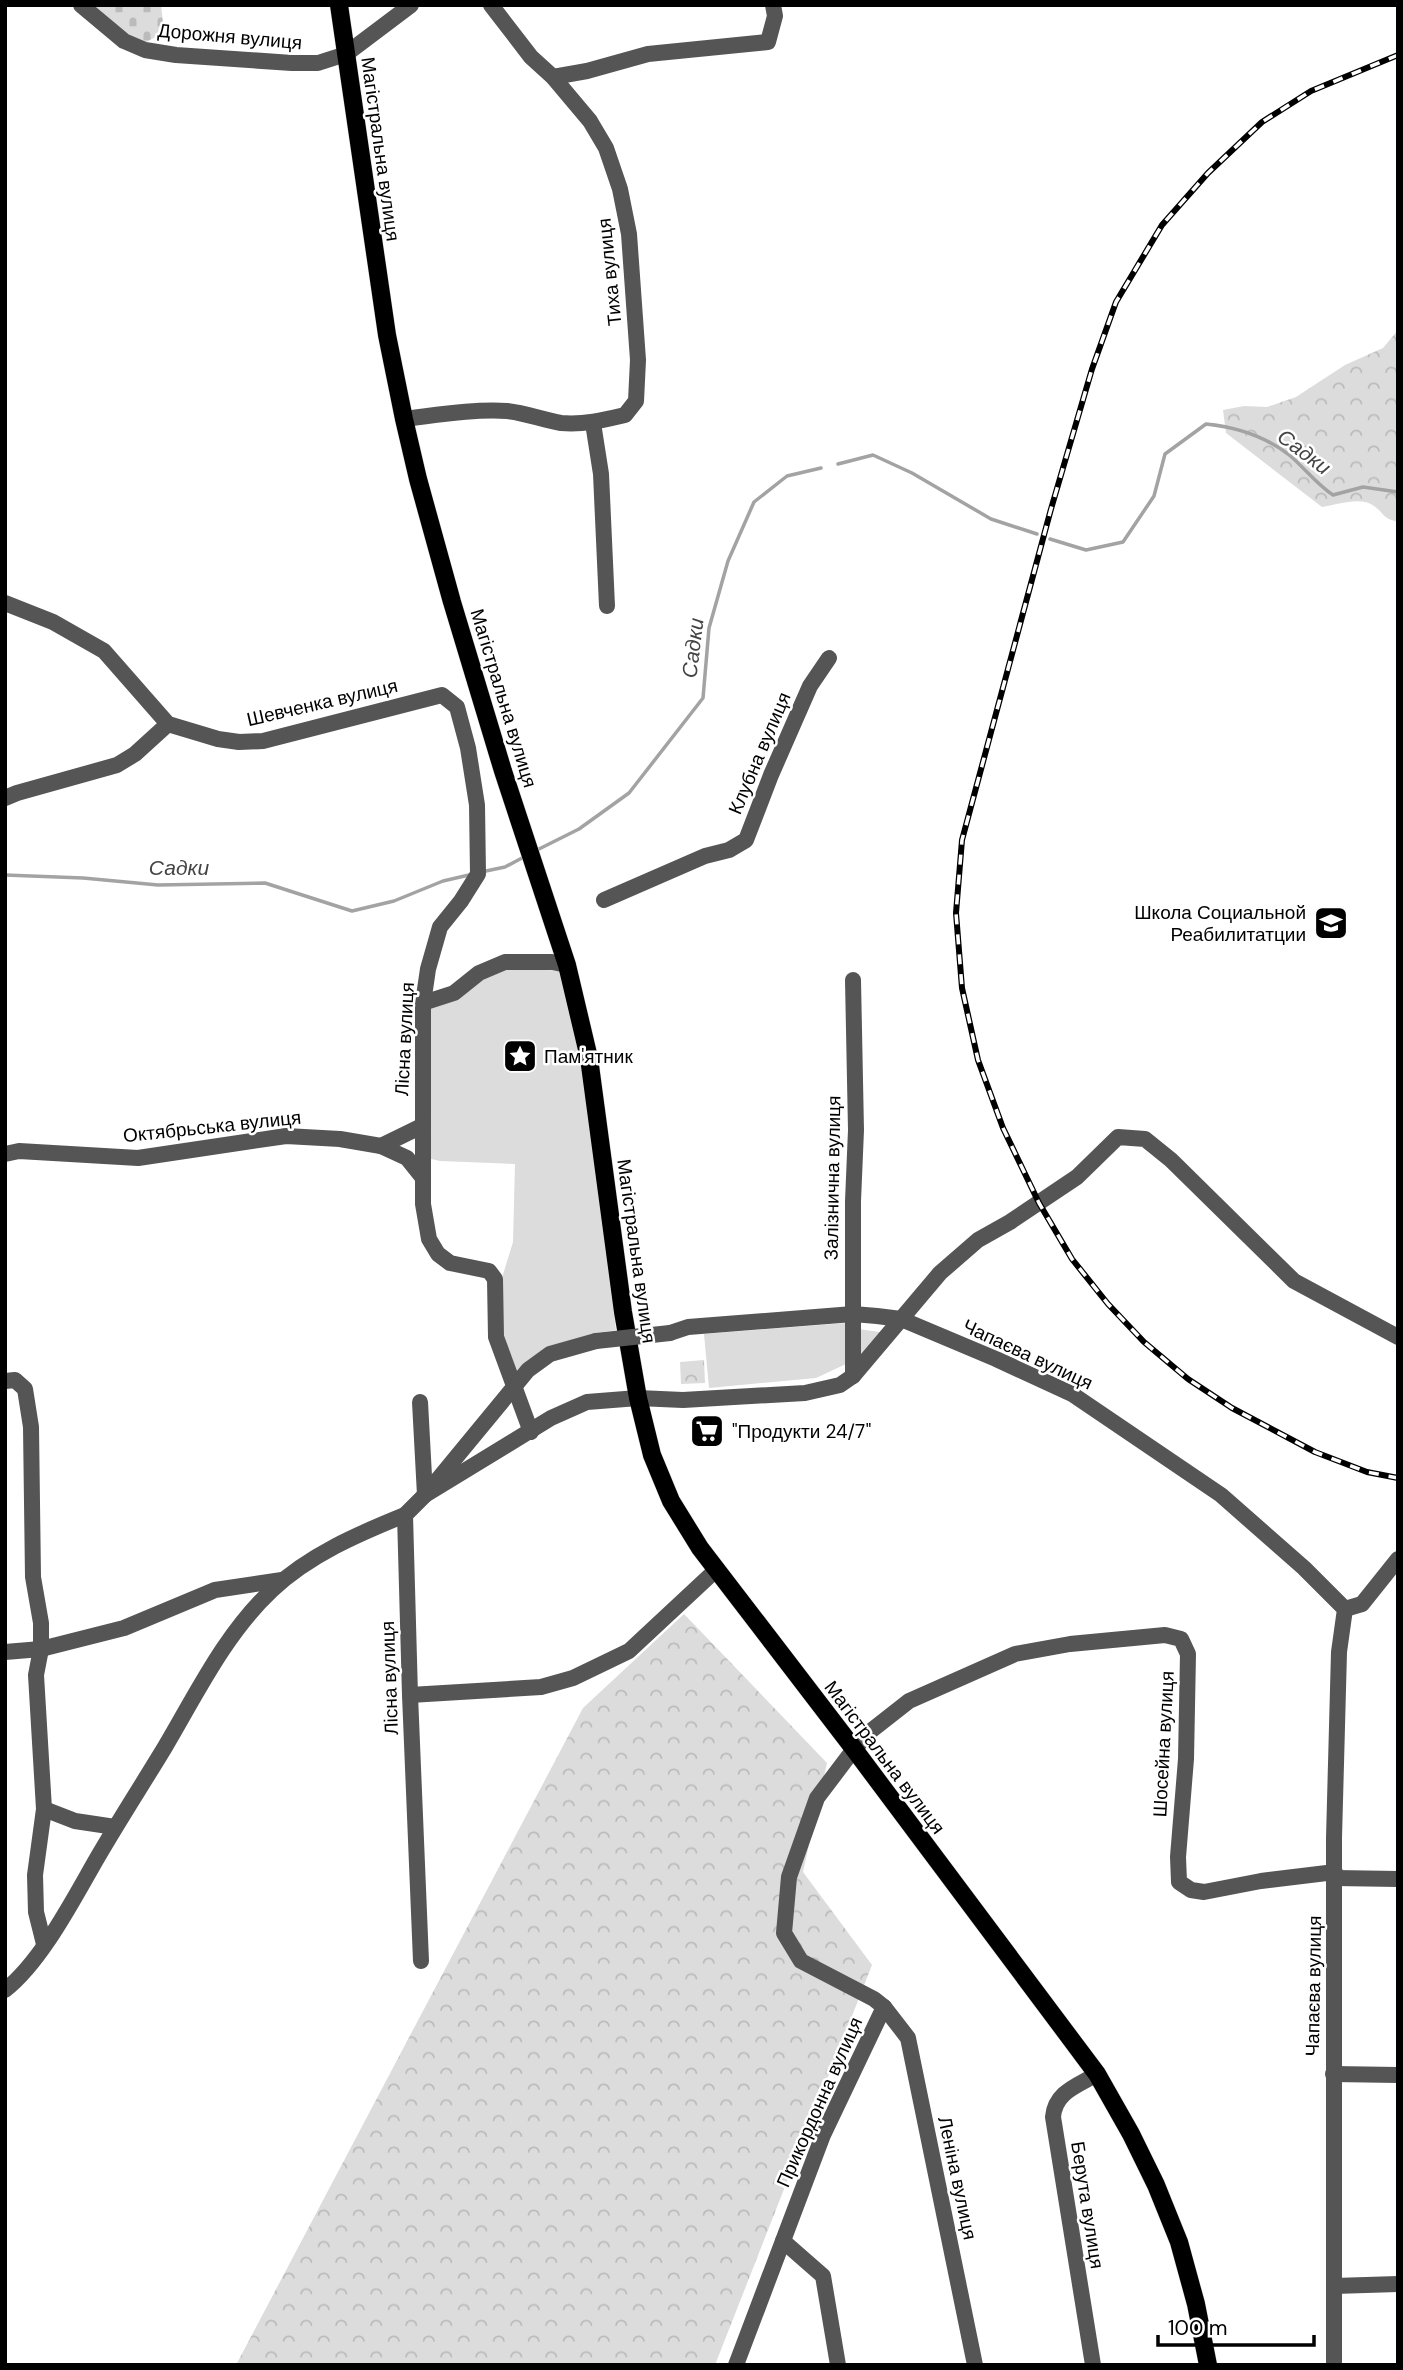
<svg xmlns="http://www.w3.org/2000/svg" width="1403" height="2370" font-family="'DM Sans',sans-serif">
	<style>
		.grass { fill: #dcdcdc }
		.forest { fill: url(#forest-crowns) }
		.cemetery { fill: url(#cemetery-stones) }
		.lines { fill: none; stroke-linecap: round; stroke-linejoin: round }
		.stream { stroke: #a3a3a3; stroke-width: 3.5 }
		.major-casing { stroke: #dbdbdb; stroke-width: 19 }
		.minor { stroke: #555; stroke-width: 16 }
		.major { stroke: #000; stroke-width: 18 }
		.rail-casing { stroke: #000; stroke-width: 6 }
		.rail { stroke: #fff; stroke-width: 3.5; stroke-dasharray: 10; stroke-linecap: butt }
		.minor-bridge { stroke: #555; stroke-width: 16 }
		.labels { text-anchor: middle; stroke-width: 5; stroke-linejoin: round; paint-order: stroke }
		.street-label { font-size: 19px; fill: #000; stroke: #fff }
		.poi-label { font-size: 19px; fill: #000; stroke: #fff; text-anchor: start }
		.water-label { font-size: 21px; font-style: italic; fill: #444; stroke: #fff }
	</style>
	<defs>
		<pattern id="forest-crowns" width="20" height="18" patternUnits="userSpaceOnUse" patternTransform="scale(1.75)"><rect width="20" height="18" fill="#dcdcdc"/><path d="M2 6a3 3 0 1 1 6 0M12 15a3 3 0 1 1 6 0" fill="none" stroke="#bbb"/></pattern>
		<pattern id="cemetery-stones" width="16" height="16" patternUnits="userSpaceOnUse" patternTransform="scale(1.75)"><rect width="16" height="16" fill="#dcdcdc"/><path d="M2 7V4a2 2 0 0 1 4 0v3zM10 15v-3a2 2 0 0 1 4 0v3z" fill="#bbb"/></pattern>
	</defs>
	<rect width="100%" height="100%" fill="#fff"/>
	<g class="grass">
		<polygon points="504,967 562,971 581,1061 616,1330 596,1333 516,1372 502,1337 501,1281 513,1242 515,1164 440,1161 427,1158 431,1004"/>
		<polygon points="846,1323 846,1364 816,1378 709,1388 704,1334"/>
		<polygon points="858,1329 887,1333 857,1364"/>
	</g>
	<g class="forest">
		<path d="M1398 330V522C1382 518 1385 514 1374 506 1361 496 1337 505 1322 507L1226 433 1223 410 1244 406 1267 407 1296 397 1345 365 1383 348Z"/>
		<polygon points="704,1360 705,1383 681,1384 680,1362"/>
		<polygon points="684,1614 827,1763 803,1872 872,1965 715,2365 236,2365 583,1708"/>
	</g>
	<polygon class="cemetery" points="91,5 161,5 164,32 145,43 111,25"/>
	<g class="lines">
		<g class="stream">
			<polyline points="838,464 873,455 912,473 991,519 1037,534"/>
			<path d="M1050 539 1086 550 1123 542 1154 496 1165 454 1206 424C1236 427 1264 436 1288 454 1304 467 1316 484 1333 495L1363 487 1398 492"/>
			<polyline points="539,849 579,829 629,793 703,698 709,628 728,561 754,502 787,476 821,468"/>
			<polyline points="486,871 505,867 522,858"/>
			<polyline points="5,875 83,878 158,885 265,883 352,911 394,901 443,881 469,875"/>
		</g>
		<g class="major-casing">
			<polyline id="major" points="339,5 387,335 404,419 418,479 452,602 503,771 567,965 589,1058 623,1312 638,1398 652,1455 671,1501 700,1548 854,1749 1097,2074 1131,2134 1156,2185 1179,2242 1196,2304 1208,2365"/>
		</g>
		<g class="minor">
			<polyline points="81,5 124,41 145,50 176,55 292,63 318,63 346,54 411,5"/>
			<polyline points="553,77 587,71 648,54 768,42 775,16 773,5"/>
			<path d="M404 419C438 415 473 409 507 411 526 413 543 420 561 423 583 425 604 420 625 415L636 401 638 360 629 234 620 189 606 148 590 121 553 77 531 57 491 5"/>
			<polyline points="593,423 601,474 607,606"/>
			<polyline points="5,603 53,622 104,651 168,724 218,739 239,742 263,741 442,695 457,707 468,748 477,805 478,874 461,901 440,927 428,969 423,1003 423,1204 429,1239 438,1254 450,1263 489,1271 495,1279 496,1337 531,1432"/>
			<polyline points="5,798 17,793 117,765 135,754 168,724"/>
			<polyline points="604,900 705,856 729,850 746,840 771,775 810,686 829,658"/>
			<polyline points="853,980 856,1130 853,1201 853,1376"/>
			<polyline points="423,1003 454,993 479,973 505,962 552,962 567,965"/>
			<polyline points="422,1126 381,1146 407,1158 423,1178"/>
			<polyline points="5,1154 19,1151 138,1158 286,1136 340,1139 381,1146"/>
			<polyline points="670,1333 688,1327 853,1314 877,1316 901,1319 996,1359 1072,1394 1221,1495 1304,1568 1345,1609 1339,1652 1334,1838 1334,2365"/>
			<polyline points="5,1381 15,1380 25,1389 31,1427 33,1577 41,1623 41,1649 36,1675 44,1809 35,1875 36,1912 44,1944"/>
			<polyline points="420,1402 425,1495"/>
			<polyline points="425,1495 551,1418 587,1402 638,1398 683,1400 805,1393 840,1385 853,1376 940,1273 978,1240 1010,1222 1077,1177 1118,1137 1145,1139 1171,1160 1294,1281 1398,1337"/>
			<polyline points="1345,1609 1362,1604 1398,1559"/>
			<polyline points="5,1652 41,1649 124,1628 215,1590 282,1580"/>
			<polyline points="410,1695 541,1687 573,1678 629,1651 717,1569"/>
			<polyline points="44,1809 75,1821 115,1827"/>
			<polyline points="1335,1878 1398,1879"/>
			<polyline points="421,1961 410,1695 405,1515 425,1495 528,1370 550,1354 596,1341"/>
			<path d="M5 1990C41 1962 73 1900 96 1860 118 1822 142 1785 165 1747 197 1693 225 1634 272 1590 309 1555 358 1534 405 1515"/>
			<polyline points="884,2007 908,2038 975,2365"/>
			<polyline points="1333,2074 1398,2075"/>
			<polyline points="783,2241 823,2276 838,2365"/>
			<polyline points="1334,2286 1398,2284"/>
			<polyline points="736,2365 823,2135 884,2007 874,1999 801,1961 784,1933 789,1877 817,1798 854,1749 872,1730 909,1701 1015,1654 1070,1644 1165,1635 1181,1639 1188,1654 1186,1759 1178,1857 1179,1882 1191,1890 1204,1892 1261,1881 1335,1872"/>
			<path d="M1093 2365 1053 2117C1055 2092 1077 2086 1097 2074"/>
		</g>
		<use href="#major" class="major"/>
		<g class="rail-casing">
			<polyline id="rail" points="1398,55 1311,91 1262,122 1208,173 1162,225 1116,302 1092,369 1051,509 962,840 956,913 962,988 978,1060 1003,1128 1039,1203 1072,1259 1108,1304 1144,1342 1188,1379 1232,1408 1315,1452 1367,1472 1398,1478"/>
		</g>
		<use href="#rail" class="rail"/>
		<polyline class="minor-bridge" points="596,1341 670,1333"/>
	</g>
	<defs>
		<g id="university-square" transform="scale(1.75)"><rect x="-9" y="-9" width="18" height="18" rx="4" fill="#000" stroke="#fff"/><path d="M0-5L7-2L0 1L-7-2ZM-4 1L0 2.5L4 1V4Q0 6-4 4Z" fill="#fff"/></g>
		<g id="sight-square" transform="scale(1.75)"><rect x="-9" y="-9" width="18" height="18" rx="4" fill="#000" stroke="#fff"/><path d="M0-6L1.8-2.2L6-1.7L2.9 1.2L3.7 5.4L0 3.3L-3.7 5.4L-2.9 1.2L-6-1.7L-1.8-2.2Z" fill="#fff"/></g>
		<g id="supermarket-square" transform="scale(1.75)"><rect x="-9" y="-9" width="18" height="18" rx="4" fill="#000" stroke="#fff"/><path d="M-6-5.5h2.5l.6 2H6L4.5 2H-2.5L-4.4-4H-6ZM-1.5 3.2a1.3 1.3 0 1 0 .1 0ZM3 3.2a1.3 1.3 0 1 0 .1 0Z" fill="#fff"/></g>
	</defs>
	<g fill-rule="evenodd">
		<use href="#university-square" x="1331" y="923"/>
		<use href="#sight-square" x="520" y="1056"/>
		<use href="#supermarket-square" x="707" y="1431"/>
	</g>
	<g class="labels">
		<g class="street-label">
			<text transform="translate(230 36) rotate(5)" y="7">Дорожня вулиця</text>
			<text transform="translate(381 149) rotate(82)" y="7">Магістральна вулиця</text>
			<text transform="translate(609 272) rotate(-96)" y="7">Тиха вулиця</text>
			<text transform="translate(504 698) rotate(73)" y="7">Магістральна вулиця</text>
			<text transform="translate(322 702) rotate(-13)" y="7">Шевченка вулиця</text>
			<text transform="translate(759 753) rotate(-67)" y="7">Клубна вулиця</text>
			<text transform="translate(404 1039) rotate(-87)" y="7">Лісна вулиця</text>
			<text transform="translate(212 1126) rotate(-6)" y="7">Октябрьська вулиця</text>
			<text transform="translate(832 1178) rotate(-89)" y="7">Залізнична вулиця</text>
			<text transform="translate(637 1251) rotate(82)" y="7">Магістральна вулиця</text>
			<text transform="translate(1028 1354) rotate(25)" y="7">Чапаєва вулиця</text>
			<text transform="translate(389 1678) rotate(-92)" y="7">Лісна вулиця</text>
			<text transform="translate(1163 1744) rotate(-87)" y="7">Шосейна вулиця</text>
			<text transform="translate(885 1757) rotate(53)" y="7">Магістральна вулиця</text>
			<text transform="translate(1313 1986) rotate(-89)" y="7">Чапаєва вулиця</text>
			<text transform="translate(819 2102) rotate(-66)" y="7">Прикордонна вулиця</text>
			<text transform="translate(958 2178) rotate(78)" y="7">Леніна вулиця</text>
			<text transform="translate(1088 2205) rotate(81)" y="7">Берута вулиця</text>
		</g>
		<g class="poi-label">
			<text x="1306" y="919" text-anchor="end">Школа Социальной<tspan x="1306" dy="22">Реабилитатции</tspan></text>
			<text x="544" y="1063">Пам'ятник</text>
			<text x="732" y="1438">"Продукти 24/7"</text>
		</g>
		<g class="water-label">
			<text transform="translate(1304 452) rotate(37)" y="7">Садки</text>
			<text transform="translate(693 648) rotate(-83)" y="7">Садки</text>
			<text x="179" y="875">Садки</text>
		</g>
	</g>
	<rect width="1403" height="2370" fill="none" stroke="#000000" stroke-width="14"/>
	<path d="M1158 2335v10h156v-10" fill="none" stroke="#000000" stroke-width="3.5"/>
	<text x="1168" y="2335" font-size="21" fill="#000000" stroke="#ffffff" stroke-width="5" paint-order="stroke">100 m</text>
</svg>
